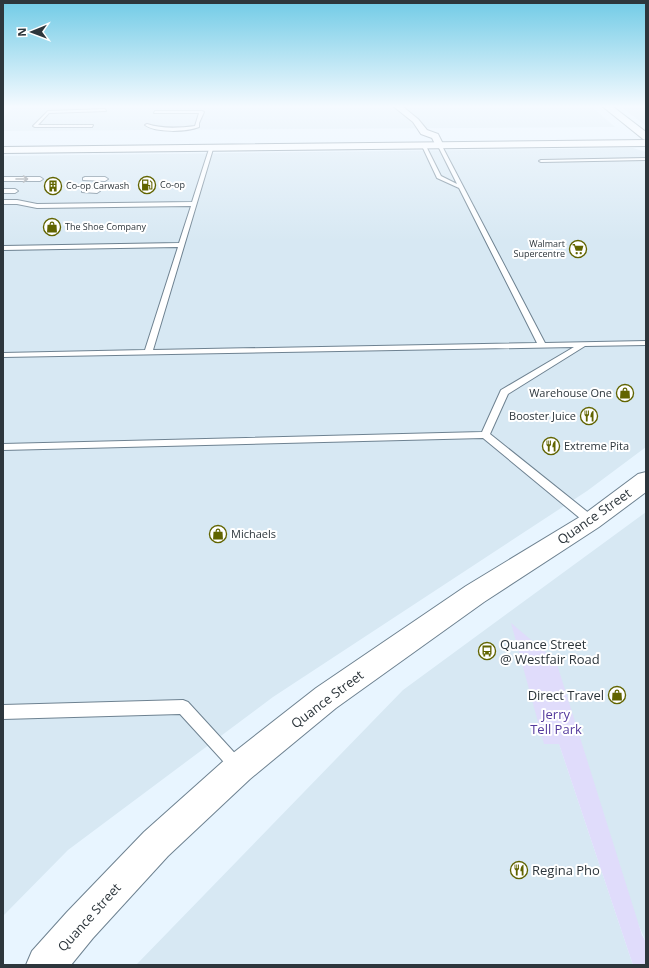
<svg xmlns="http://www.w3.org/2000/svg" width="649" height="968" font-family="'Open Sans',sans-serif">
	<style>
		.built { fill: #d7e8f3 }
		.green { fill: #e0dcfb }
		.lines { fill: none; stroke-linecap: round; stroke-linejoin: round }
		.service-casing { stroke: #6e8291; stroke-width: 2 }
		.minor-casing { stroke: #6e8291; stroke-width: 2 }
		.tertiary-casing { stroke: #6e8291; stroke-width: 2 }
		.secondary-casing { stroke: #6e8291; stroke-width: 2 }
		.service { fill: #fff; fill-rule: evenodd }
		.minor { fill: #fff; fill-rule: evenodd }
		.tertiary { fill: #fff; fill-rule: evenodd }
		.secondary { fill: #fff; fill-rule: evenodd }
		.oneway { stroke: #969a9e }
		.labels { text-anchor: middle; stroke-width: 4; stroke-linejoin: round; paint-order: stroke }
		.far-poi-label { font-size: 9px; fill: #2d363c; stroke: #fff; text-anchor: start }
		.poi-label { font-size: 11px; fill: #2d363c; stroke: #fff; text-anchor: end }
		.near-street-label { font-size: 13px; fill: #2d363c; stroke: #fff }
		.near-poi-label { font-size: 13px; fill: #2d363c; stroke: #fff; text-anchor: start }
		.near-park-label { font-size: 13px; fill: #543a9d; stroke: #fff }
	</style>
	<rect width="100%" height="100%" fill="#e8f5ff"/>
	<g class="built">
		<polygon points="16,106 591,106 615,127 3,131 3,117"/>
		<polygon points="620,106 646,106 646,126"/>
		<polygon points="633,148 646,152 646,447 587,491 273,697 68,850 3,916 3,156"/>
		<polygon points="646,512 646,942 559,744 633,965 136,965 403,690"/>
	</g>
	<polygon class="green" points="511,623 556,661 642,935 646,942 646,965 633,965 559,744 544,744"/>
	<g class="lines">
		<g class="service-casing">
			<g id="service">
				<polygon points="105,109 106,111 49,113 38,125 93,125 92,127 35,127 33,126 48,111"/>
				<path d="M155 111H202L204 112 199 123V127C187 132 156 133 145 125L147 124C162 129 179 128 195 126L199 113H154Z"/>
				<polygon points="424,145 426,146 441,176 457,184 438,146 440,145 442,146 545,343 646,341 646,345 585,346 508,394 490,434 595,518 596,521 595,524 591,525 587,524 483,438 3,450 3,444 482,432 501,390 574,347 3,357 3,353 145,350 178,247 3,250 3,246 179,243 191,206 37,208 17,204 3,204 3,200 17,200 37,204 192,202 209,149 211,148 213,149 153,350 537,343 459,188 437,178 422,146"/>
				<polygon points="646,158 646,160 541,162 539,161 541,160"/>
				<polygon points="3,177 40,177 43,179 40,181 3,181"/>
				<polygon points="85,177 105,177 108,179 105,181 83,180 83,178"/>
				<polygon points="3,189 15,189 18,191 15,193 3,193"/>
				<polygon points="84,189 97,189 100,191 97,193 82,192 82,190"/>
				<polygon points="183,700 188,702 242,761 244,766 242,771 237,773 232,771 180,714 3,719 3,705"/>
			</g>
		</g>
		<g class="minor-casing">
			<polygon id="minor" points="393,106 402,106 418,119 427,130 438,134 444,146 443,148 437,148 432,138 421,134 413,122"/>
		</g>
		<g class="tertiary-casing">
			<g id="tertiary">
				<polygon points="602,106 612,106 646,132 646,140 643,139"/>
				<polygon points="646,472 646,492 599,527 484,602 336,708 250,779 168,856 93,938 71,965 26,965 32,951 67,912 144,832 228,757 316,688 466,586 583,515 638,474"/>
			</g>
		</g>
		<g class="secondary-casing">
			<polygon id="secondary" points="646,140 646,146 3,153 3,147"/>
		</g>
		<use href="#service" class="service"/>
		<use href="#minor" class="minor"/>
		<use href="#tertiary" class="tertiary"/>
		<use href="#secondary" class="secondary"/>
	</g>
	<defs><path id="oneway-shaft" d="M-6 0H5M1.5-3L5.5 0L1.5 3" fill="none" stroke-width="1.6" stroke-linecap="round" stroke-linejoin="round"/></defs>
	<use class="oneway" href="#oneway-shaft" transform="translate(22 179)"/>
	<linearGradient id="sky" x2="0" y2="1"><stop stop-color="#71cbe6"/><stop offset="0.44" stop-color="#f5faff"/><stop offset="1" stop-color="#f5faff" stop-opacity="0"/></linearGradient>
	<rect width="649" height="242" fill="url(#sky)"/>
	<defs>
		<g id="fuel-ring" transform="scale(0.9)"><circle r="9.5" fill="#fff" stroke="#616400" stroke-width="1.5"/><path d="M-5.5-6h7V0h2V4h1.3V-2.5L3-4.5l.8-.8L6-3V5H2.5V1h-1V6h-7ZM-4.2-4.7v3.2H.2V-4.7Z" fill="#616400"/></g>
		<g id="building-ring" transform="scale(0.9)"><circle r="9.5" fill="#fff" stroke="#616400" stroke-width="1.5"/><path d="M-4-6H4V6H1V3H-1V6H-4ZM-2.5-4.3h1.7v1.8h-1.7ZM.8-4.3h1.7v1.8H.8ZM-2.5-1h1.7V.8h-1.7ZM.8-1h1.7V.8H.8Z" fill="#616400"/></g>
		<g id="shop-ring" transform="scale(0.9)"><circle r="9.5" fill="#fff" stroke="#616400" stroke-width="1.5"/><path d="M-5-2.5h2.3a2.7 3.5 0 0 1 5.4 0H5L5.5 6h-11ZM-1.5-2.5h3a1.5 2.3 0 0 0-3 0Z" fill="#616400"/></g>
		<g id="supermarket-ring" transform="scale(0.9)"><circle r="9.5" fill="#fff" stroke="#616400" stroke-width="1.5"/><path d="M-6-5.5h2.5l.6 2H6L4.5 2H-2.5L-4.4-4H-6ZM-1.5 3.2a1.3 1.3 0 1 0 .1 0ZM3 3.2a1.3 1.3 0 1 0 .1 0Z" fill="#616400"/></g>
		<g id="restaurant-ring" transform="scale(0.9)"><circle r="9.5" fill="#fff" stroke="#616400" stroke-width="1.5"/><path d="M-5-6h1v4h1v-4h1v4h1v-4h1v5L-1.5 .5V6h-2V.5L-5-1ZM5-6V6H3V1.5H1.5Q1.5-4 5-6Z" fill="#616400"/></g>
		<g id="bus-ring" transform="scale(0.9)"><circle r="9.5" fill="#fff" stroke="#616400" stroke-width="1.5"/><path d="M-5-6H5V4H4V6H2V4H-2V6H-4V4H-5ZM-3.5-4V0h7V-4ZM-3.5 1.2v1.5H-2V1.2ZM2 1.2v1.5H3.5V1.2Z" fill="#616400"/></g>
	</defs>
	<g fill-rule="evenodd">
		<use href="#fuel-ring" x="147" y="185"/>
		<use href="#building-ring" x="53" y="186"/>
		<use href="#shop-ring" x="52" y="227"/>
		<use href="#supermarket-ring" x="578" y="249"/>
		<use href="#shop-ring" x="625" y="393"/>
		<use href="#restaurant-ring" x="589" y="416"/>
		<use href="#restaurant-ring" x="551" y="446"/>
		<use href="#shop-ring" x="218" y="534"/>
		<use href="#bus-ring" x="487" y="651"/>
		<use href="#shop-ring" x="617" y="695"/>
		<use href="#restaurant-ring" x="519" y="870"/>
	</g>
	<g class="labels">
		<g class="far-poi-label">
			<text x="160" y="188">Co-op</text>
			<text x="66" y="189">Co-op Carwash</text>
			<text x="65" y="230">The Shoe Company</text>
			<text x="565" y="247" text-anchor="end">Walmart<tspan x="565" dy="10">Supercentre</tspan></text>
		</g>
		<g class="poi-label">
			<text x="612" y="397">Warehouse One</text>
			<text x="576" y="420">Booster Juice</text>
			<text x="564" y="450" text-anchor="start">Extreme Pita</text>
			<text x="231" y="538" text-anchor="start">Michaels</text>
		</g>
		<g class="near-street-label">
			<text transform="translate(594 516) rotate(-35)" y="5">Quance Street</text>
			<text transform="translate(327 699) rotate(-37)" y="5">Quance Street</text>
			<text transform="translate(89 917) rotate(-48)" y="5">Quance Street</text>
		</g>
		<g class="near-poi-label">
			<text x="500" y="649">Quance Street<tspan x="500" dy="15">@ Westfair Road</tspan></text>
			<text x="604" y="700" text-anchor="end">Direct Travel</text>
			<text x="532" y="875">Regina Pho</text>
		</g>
		<g class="near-park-label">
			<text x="556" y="719">Jerry<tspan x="556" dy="15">Tell Park</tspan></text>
		</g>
	</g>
	<rect width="649" height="968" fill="none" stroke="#2d363c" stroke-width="8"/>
	<g transform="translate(32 32) rotate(269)" stroke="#ffffff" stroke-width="3" paint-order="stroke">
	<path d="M0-3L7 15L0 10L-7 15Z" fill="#2d363c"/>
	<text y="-6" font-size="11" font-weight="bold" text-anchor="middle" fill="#2d363c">N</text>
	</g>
</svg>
